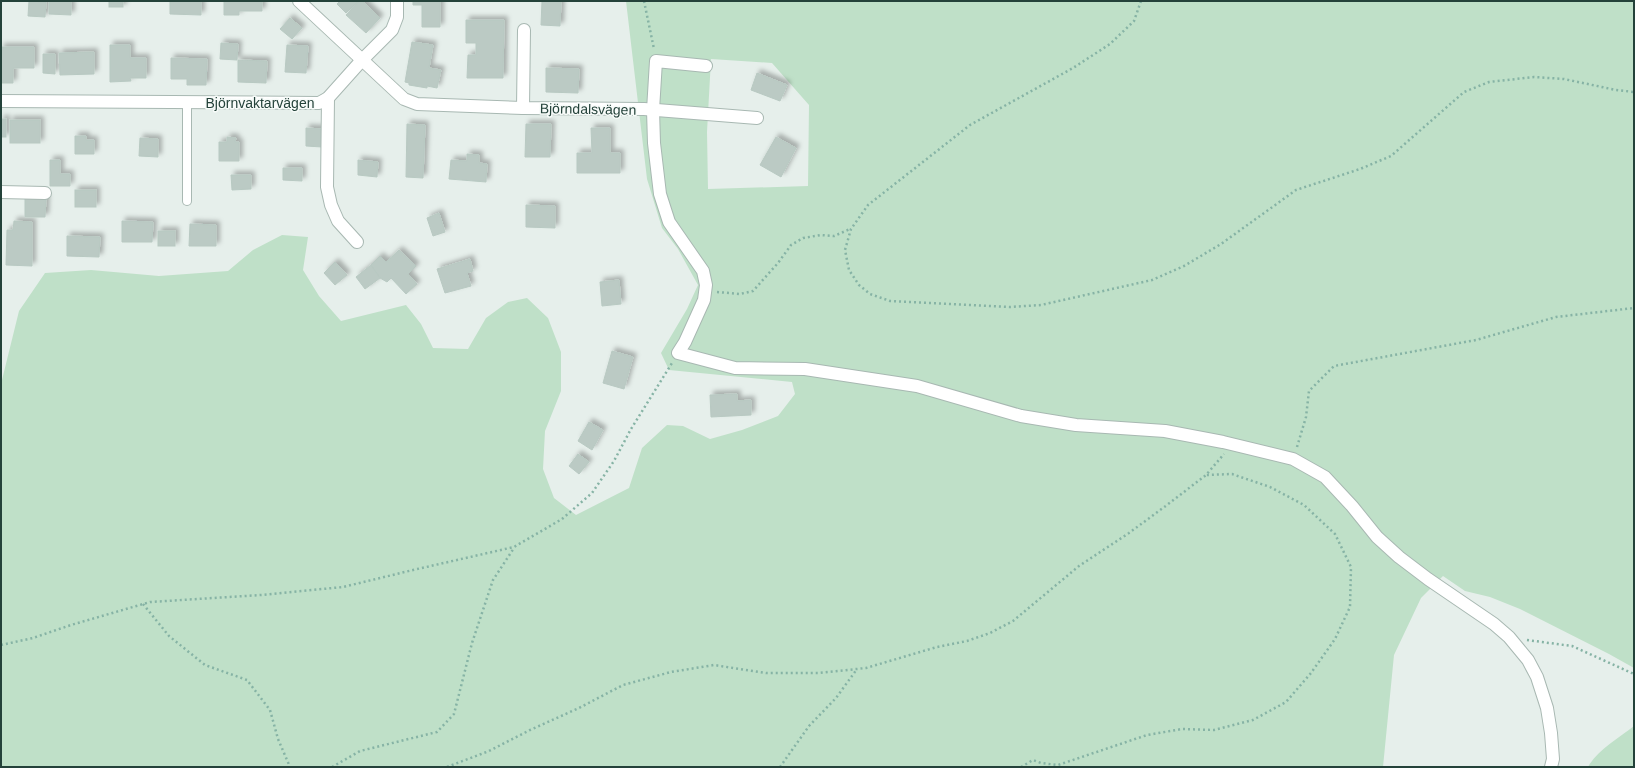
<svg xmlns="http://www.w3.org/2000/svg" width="1635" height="768" font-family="Helvetica,sans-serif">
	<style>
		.green { fill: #bfe0c8; fill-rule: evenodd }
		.building { fill: #bbcac4; stroke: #b8c9c2; filter: url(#shadow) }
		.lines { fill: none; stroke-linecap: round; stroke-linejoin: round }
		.lane-casing { stroke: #a8b8b2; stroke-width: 10 }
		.street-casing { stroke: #a8b8b2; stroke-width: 14 }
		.path { stroke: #86b3a5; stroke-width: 2.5; stroke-dasharray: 2 3; stroke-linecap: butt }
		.lane { stroke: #fff; stroke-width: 8 }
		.street { stroke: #fff; stroke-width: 12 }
		.labels { text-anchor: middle; stroke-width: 3; stroke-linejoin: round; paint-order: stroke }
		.street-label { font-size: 14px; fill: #24423a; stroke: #f7fbf9 }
	</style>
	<defs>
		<filter id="shadow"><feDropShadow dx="3.5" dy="-3.5" stdDeviation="2" flood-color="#0004"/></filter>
	</defs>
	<rect width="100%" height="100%" fill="#e6efeb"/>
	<g class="green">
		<path d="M626 1H1634V668L1609 654 1520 609 1490 597 1465 591 1443 576 1421 598 1394 655 1383 767H1V384L19 311 45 273 91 270 159 276 228 271 253 250 282 235 308 237 303 270 319 296 341 321 406 305 421 324 433 348 468 349 486 318 508 302 527 298 548 318 561 352V391L545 431 543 469 554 498 576 515 629 488 642 448 667 425 683 426 710 439 742 430 778 416 795 394 792 382 669 370 661 353 687 309 698 285 678 249 662 228 647 179ZM711 59 772 63 809 105 808 186 708 189 707 132Z"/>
		<path d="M1634 726V767H1588C1597 750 1619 738 1634 726Z"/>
	</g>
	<g class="building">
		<polygon points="29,1 46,2 45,17 28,16"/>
		<polygon points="49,1 71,1 71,15 49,14"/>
		<rect x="109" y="1" width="14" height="6"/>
		<polygon points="170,1 201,1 201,15 170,14"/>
		<polygon points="224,1 262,1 262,11 239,11 239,15 224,15"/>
		<polygon points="340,1 356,1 357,2 346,13 337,4"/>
		<polygon points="359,1 362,1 380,18 366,33 346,15"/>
		<polygon points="413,1 440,1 440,27 422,27 422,5 413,5"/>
		<polygon points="542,1 561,1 560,26 541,25"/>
		<polygon points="290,18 302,28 292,39 280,29"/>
		<polygon points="466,20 504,20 503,78 467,78 468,55 476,55 476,43 466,43"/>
		<polygon points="412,42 433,45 429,68 441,70 437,88 427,86 427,88 409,85 409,83 405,82"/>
		<polygon points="221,43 238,44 237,60 220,59"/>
		<polygon points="110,45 130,45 130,58 146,58 146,78 130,78 131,81 110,82"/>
		<polygon points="287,45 308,46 306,73 285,72"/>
		<polygon points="1,47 34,47 34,68 13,68 13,83 1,83"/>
		<polygon points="94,52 94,74 60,75 59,53"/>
		<polygon points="43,54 55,54 55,74 43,73"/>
		<polygon points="171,58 207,59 206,85 187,85 187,79 171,79"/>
		<polygon points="238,60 267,61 266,83 238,82"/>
		<polygon points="546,68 579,69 578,93 546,92"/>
		<polygon points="757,73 787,85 780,101 751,90"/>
		<rect x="1" y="119" width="5" height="18"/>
		<rect x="10" y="120" width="30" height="23"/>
		<polygon points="407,124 425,125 423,178 406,177"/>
		<polygon points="526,124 551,124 550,157 525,157"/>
		<polygon points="306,128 322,129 322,147 306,146"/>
		<polygon points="591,128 610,128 610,153 620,153 620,173 577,173 577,153 592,153"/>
		<polygon points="75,136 86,136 86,140 94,140 94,154 75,154"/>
		<polygon points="227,137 236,138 235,142 239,142 239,161 219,161 219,142 227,142"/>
		<polygon points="776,137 796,148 781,177 760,165"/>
		<polygon points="140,138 158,139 158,157 139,156"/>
		<polygon points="467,154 479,155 479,163 487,164 486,182 449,179 451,160 467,161"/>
		<polygon points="50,160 60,160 60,174 70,174 70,186 50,186"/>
		<polygon points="358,160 378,162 377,177 358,175"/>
		<polygon points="283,168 302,168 302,181 283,180"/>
		<polygon points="231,175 251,175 251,189 232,190"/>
		<rect x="75" y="190" width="21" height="17"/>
		<polygon points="25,198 46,198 45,217 25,217"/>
		<polygon points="526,205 555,206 555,228 526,227"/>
		<polygon points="439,213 445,232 433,236 427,218"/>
		<polygon points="14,221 32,222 32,266 6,265 7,230 13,230"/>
		<polygon points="122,221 153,222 152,242 122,242"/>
		<polygon points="190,224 216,225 216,246 189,246"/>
		<rect x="158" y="231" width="17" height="15"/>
		<polygon points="67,236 100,237 99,257 67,256"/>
		<polygon points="399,250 416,266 408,274 417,284 406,294 391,278 387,282 380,278 371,265 380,256 386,262"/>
		<polygon points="470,259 473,271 467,273 471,286 445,293 437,269"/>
		<polygon points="335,262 347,275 335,285 324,273"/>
		<polygon points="371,265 380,278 365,289 356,277"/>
		<polygon points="619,280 621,304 602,306 600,282"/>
		<polygon points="612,351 633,357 624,389 603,383"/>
		<polygon points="737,394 737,401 751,400 751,415 711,417 710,395"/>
		<polygon points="589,422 603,430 592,450 578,441"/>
		<polygon points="578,454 589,462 579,474 569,466"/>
	</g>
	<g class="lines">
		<g class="lane-casing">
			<polyline id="lane" points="187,201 187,103"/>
		</g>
		<g class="street-casing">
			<g id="street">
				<polyline points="299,1 404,99 417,104 523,108 644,109 757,118"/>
				<polyline points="706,66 656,61 653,110 654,143 660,194 669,222 703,271 706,285 704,300 685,342 678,353 735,368 805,369 917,386 1021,416 1076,425 1165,431 1223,442 1293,459 1325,477 1352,506 1377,537 1399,557 1428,579 1494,624 1509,637 1528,660 1537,677 1547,708 1551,733 1553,759 1551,767"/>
				<polyline points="328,98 327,187 331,205 338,221 357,242"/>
				<polyline points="1,101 319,103 328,98 362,60 392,30 397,17 397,1"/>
				<polyline points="523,108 524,30"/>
				<polyline points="1,192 45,193"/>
			</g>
		</g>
		<g class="path">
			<polyline points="644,1 654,49"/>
			<polyline points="1141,1 1134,21 1110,44 1073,68 970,125 868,205 851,229 845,250 849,270 859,285 870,294 890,301 1010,307 1041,305 1152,280 1184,266 1221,244 1296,190 1360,169 1391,156 1464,92 1489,82 1534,77 1564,79 1616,90 1634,92"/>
			<polyline points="717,292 740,294 753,291 778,263 791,245 803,238 821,235 834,236 850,229"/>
			<polyline points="1297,447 1306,417 1309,391 1334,366 1476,340 1556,317 1634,308"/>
			<polyline points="143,604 169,636 205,665 247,680 270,710 278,739 290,767"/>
			<polyline points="1527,640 1572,646 1634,674"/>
			<polyline points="1,645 33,638 71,625 150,602 261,595 343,587 413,570 514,547 562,519 592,493 614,461 631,429 672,363"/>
			<polyline points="332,767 360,751 437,732 454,714 472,643 493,580 514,548"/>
			<polyline points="447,767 489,751 530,730 579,708 623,685 671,672 714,665 766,673 819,673 866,668 937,647 967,641 990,633 1013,621 1079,566 1129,533 1167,505 1206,475 1224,454"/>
			<polyline points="780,767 809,726 836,698 857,669"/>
			<polyline points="1021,767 1033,760 1041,763 1058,765 1147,735 1182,729 1214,730 1253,720 1286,702 1311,673 1335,639 1350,607 1351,567 1335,534 1304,505 1270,487 1232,474 1206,475"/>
		</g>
		<use href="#lane" class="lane"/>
		<use href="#street" class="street"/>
	</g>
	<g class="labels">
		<g class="street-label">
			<text x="260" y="108">Björnvaktarvägen</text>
			<text transform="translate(588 109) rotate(1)" y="5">Björndalsvägen</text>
		</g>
	</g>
	<rect width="1635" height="768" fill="none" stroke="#24423a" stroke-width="4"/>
</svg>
